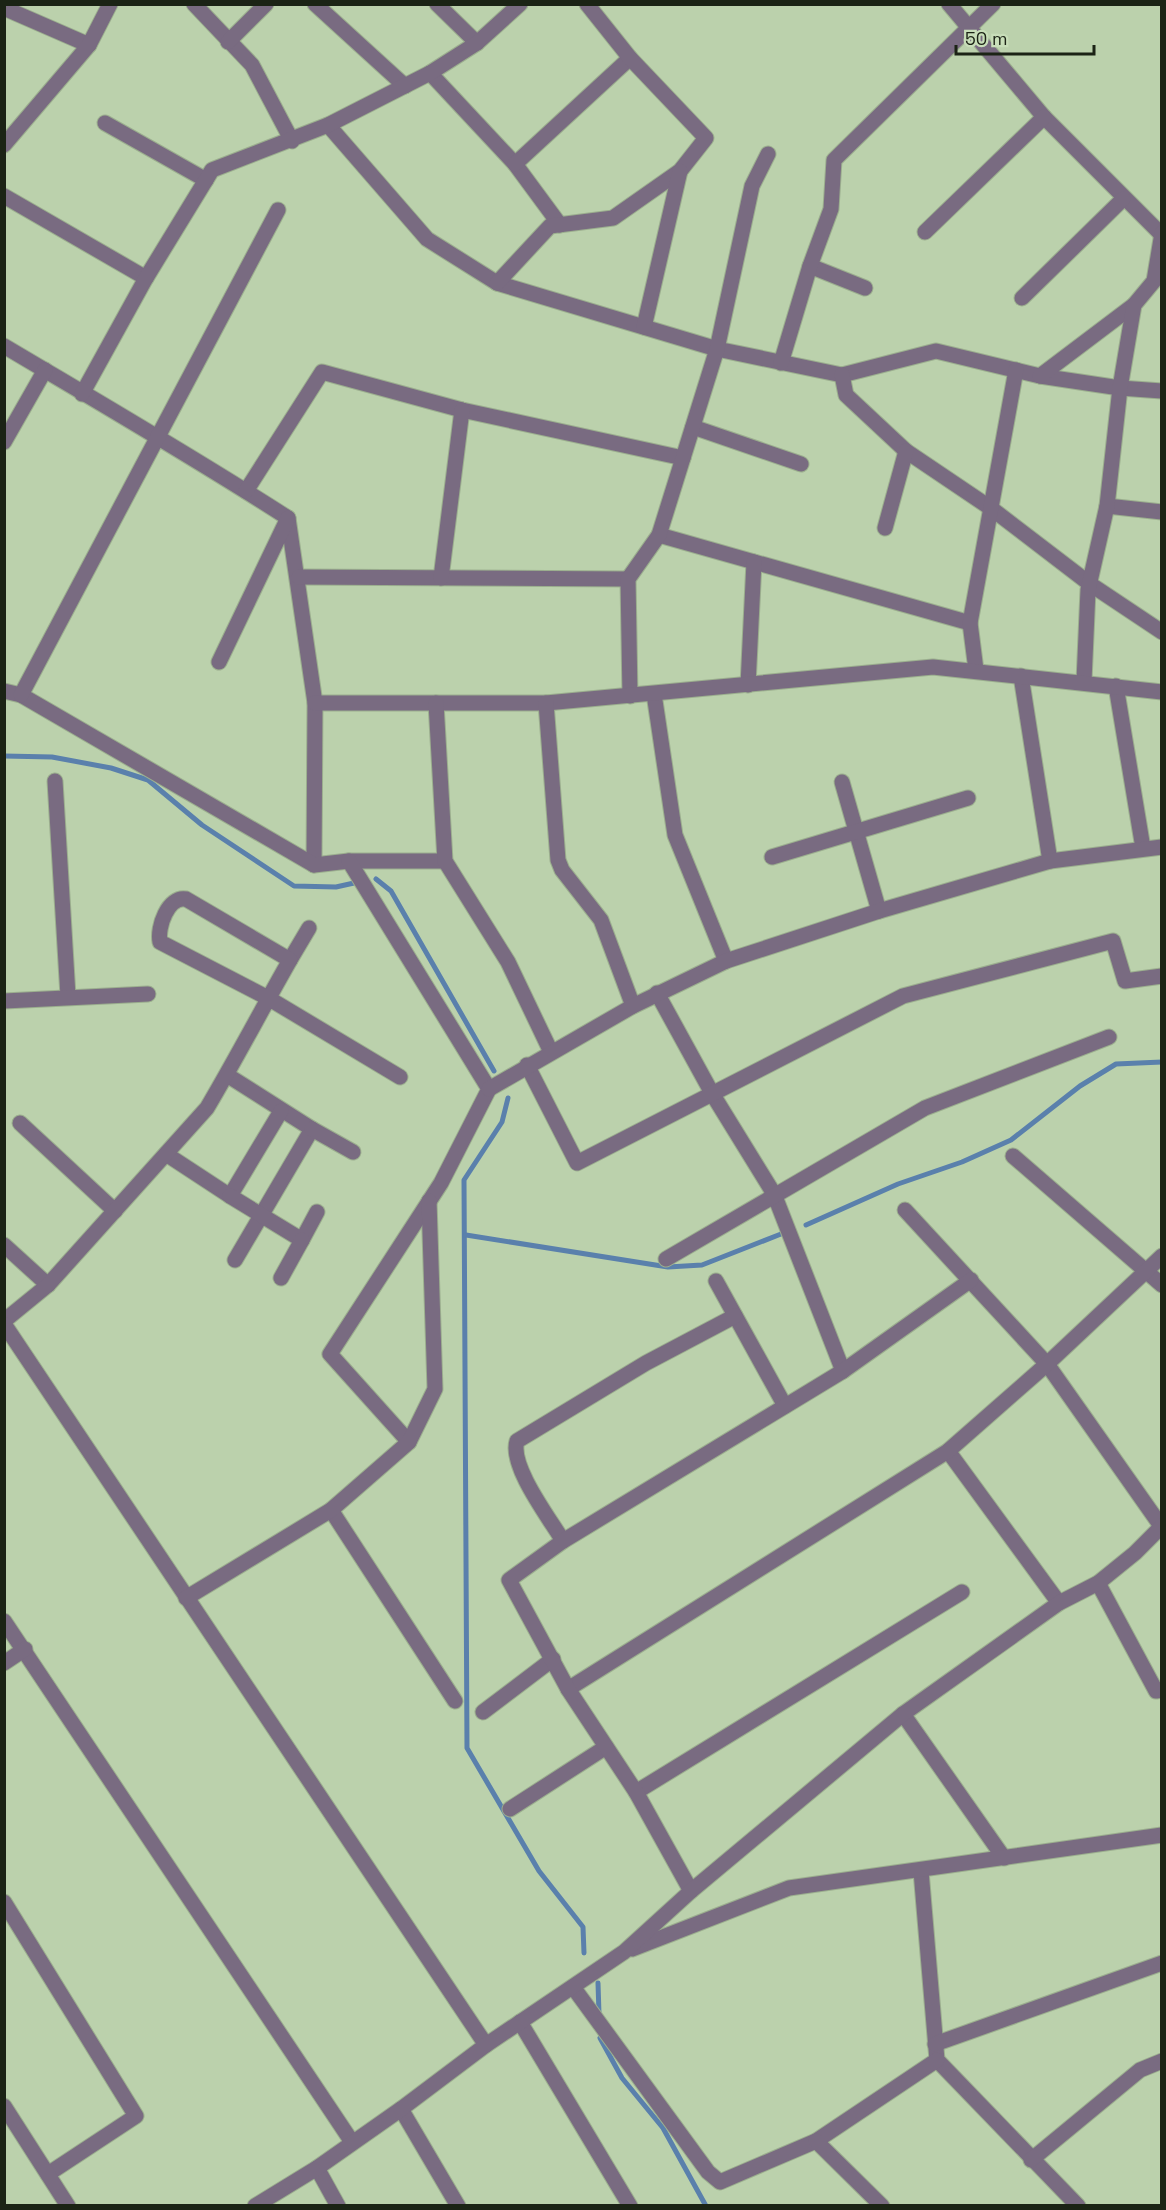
<svg xmlns="http://www.w3.org/2000/svg" width="1166" height="2210" font-family="'Space Grotesk',sans-serif">
	<style>
		.lines { fill: none; stroke-linecap: round; stroke-linejoin: round }
		.stream { stroke: #5a80ac; stroke-width: 5 }
		.minor-casing { stroke: #9bae8e; stroke-width: 17 }
		.minor { stroke: #796b81; stroke-width: 15 }
	</style>
	<rect width="100%" height="100%" fill="#bbd1ac"/>
	<g class="lines">
		<g class="stream">
			<polyline points="4,756 52,757 111,768 148,780 202,825 294,886 336,887 354,883"/>
			<polyline points="376,879 391,891 494,1071"/>
			<polyline points="508,1098 502,1122 464,1180 467,1748 539,1871 583,1927 584,1953"/>
			<polyline points="806,1225 898,1184 962,1162 1011,1140 1080,1086 1116,1064 1162,1062"/>
			<polyline points="466,1235 668,1267 702,1265 781,1234"/>
			<polyline points="598,1983 599,2014"/>
			<polyline points="600,2038 622,2078 663,2128 706,2206"/>
		</g>
		<g class="minor-casing">
			<g id="minor">
				<polyline points="194,4 252,65 292,141"/>
				<polyline points="315,4 405,86"/>
				<polyline points="437,4 477,43"/>
				<polyline points="949,4 1044,117 1161,234"/>
				<polyline points="4,8 89,45"/>
				<polyline points="228,42 266,4"/>
				<polyline points="430,73 515,164 560,225"/>
				<polyline points="105,123 206,180"/>
				<polyline points="328,125 427,239 497,283 717,349 842,375 936,351 1040,376 1120,388 1162,391"/>
				<polyline points="4,145 89,45 110,4"/>
				<polyline points="515,164 630,58"/>
				<polyline points="4,196 146,278"/>
				<polyline points="925,232 1044,117"/>
				<polyline points="810,266 865,288"/>
				<polyline points="497,283 550,226 613,218 680,171 706,138 630,58 587,4"/>
				<polyline points="1022,298 1123,199"/>
				<polyline points="644,327 680,171"/>
				<path d="M4 346C100 403 195 458 288 518L315 703 314 865"/>
				<polyline points="781,363 810,266 831,209 834,160 993,4"/>
				<polyline points="842,375 846,395 906,451 992,509 1090,584 1162,632"/>
				<polyline points="1040,376 1134,305"/>
				<polyline points="82,394 146,278 212,170 328,125 430,73 477,43 520,4"/>
				<polyline points="693,427 801,464"/>
				<polyline points="4,442 45,370"/>
				<polyline points="246,491 322,372 462,410 683,458"/>
				<polyline points="1107,506 1162,512"/>
				<polyline points="885,528 906,451"/>
				<polyline points="659,535 970,623"/>
				<polyline points="299,577 628,579"/>
				<polyline points="441,578 462,410"/>
				<polyline points="219,662 288,518"/>
				<polyline points="976,670 970,623 1016,370"/>
				<polyline points="1021,676 1050,861"/>
				<polyline points="1084,681 1088,590 1107,506 1120,388 1134,305 1154,281 1162,233"/>
				<polyline points="748,685 754,562"/>
				<polyline points="1116,686 1143,848"/>
				<polyline points="4,691 21,695 314,865 349,861 445,861"/>
				<polyline points="654,694 675,835 726,961"/>
				<polyline points="21,695 278,210"/>
				<polyline points="630,696 628,579 659,535 717,349 752,186 768,154"/>
				<polyline points="315,703 546,703 933,667 1162,692"/>
				<polyline points="436,703 445,861 508,962 551,1052"/>
				<polyline points="546,703 558,860 562,870 601,920 633,1006"/>
				<polyline points="55,781 68,996"/>
				<polyline points="842,782 879,911"/>
				<polyline points="772,857 968,798"/>
				<polyline points="349,861 489,1089 441,1183 330,1354 409,1442"/>
				<polyline points="290,960 309,928"/>
				<polyline points="657,993 713,1095 774,1194 843,1371"/>
				<polyline points="4,1001 148,994"/>
				<polyline points="527,1065 577,1163 903,996 1113,941 1125,981 1162,976"/>
				<polyline points="227,1075 312,1129 235,1260"/>
				<polyline points="489,1089 633,1006 726,961 879,911 1050,861 1162,847"/>
				<polyline points="20,1123 115,1211"/>
				<polyline points="312,1129 353,1152"/>
				<polyline points="166,1154 230,1196 281,1111"/>
				<polyline points="1013,1156 1162,1285"/>
				<polyline points="230,1196 302,1240 317,1212"/>
				<polyline points="905,1210 1047,1364 1161,1526"/>
				<polyline points="4,1245 48,1285"/>
				<polyline points="666,1259 925,1108 1109,1037"/>
				<polyline points="281,1278 302,1240"/>
				<polyline points="716,1281 785,1406"/>
				<path d="M4 1321 48 1285 207 1108C236 1059 262 1009 290 960L186 899C168 896 157 927 160 942L268 998 400 1077"/>
				<polyline points="4,1324 486,2045"/>
				<polyline points="948,1451 1059,1603"/>
				<polyline points="331,1510 455,1701"/>
				<path d="M563 1541C550 1519 509 1466 517 1441L646 1363 735 1316"/>
				<polyline points="1098,1583 1156,1691 1162,1690"/>
				<polyline points="186,1598 331,1510 409,1442 435,1389 429,1201"/>
				<polyline points="4,1621 352,2142"/>
				<polyline points="4,1663 25,1649"/>
				<polyline points="568,1689 948,1451 1047,1364 1162,1256"/>
				<polyline points="483,1712 553,1659"/>
				<polyline points="903,1714 1004,1858"/>
				<polyline points="636,1792 962,1592"/>
				<polyline points="510,1809 606,1747"/>
				<polyline points="921,1871 937,2060 1078,2206"/>
				<polyline points="691,1891 636,1792 568,1689 509,1580 563,1541 843,1371 971,1280"/>
				<polyline points="4,1902 136,2116 48,2174"/>
				<polyline points="632,1949 789,1888 1162,1835"/>
				<polyline points="573,1987 708,2172 720,2182 816,2141 937,2060"/>
				<polyline points="520,2022 630,2206"/>
				<polyline points="935,2044 1162,1963"/>
				<polyline points="4,2106 68,2206"/>
				<polyline points="401,2109 458,2206"/>
				<polyline points="816,2141 882,2206"/>
				<polyline points="1031,2160 1140,2070 1162,2061"/>
				<polyline points="317,2168 338,2206"/>
				<polyline points="255,2206 317,2168 401,2109 486,2045 624,1952 691,1891 903,1714 1059,1603 1098,1583 1135,1553 1162,1526"/>
			</g>
		</g>
		<use href="#minor" class="minor"/>
	</g>
	<rect width="1166" height="2210" fill="none" stroke="#1b2315" stroke-width="12"/>
	<path d="M956 45v9h138v-9" fill="none" stroke="#1b2315" stroke-width="3"/>
	<text x="965" y="45" font-size="18" fill="#1b2315" stroke="#c8deb9" stroke-width="4.5" paint-order="stroke">50 m</text>
</svg>
